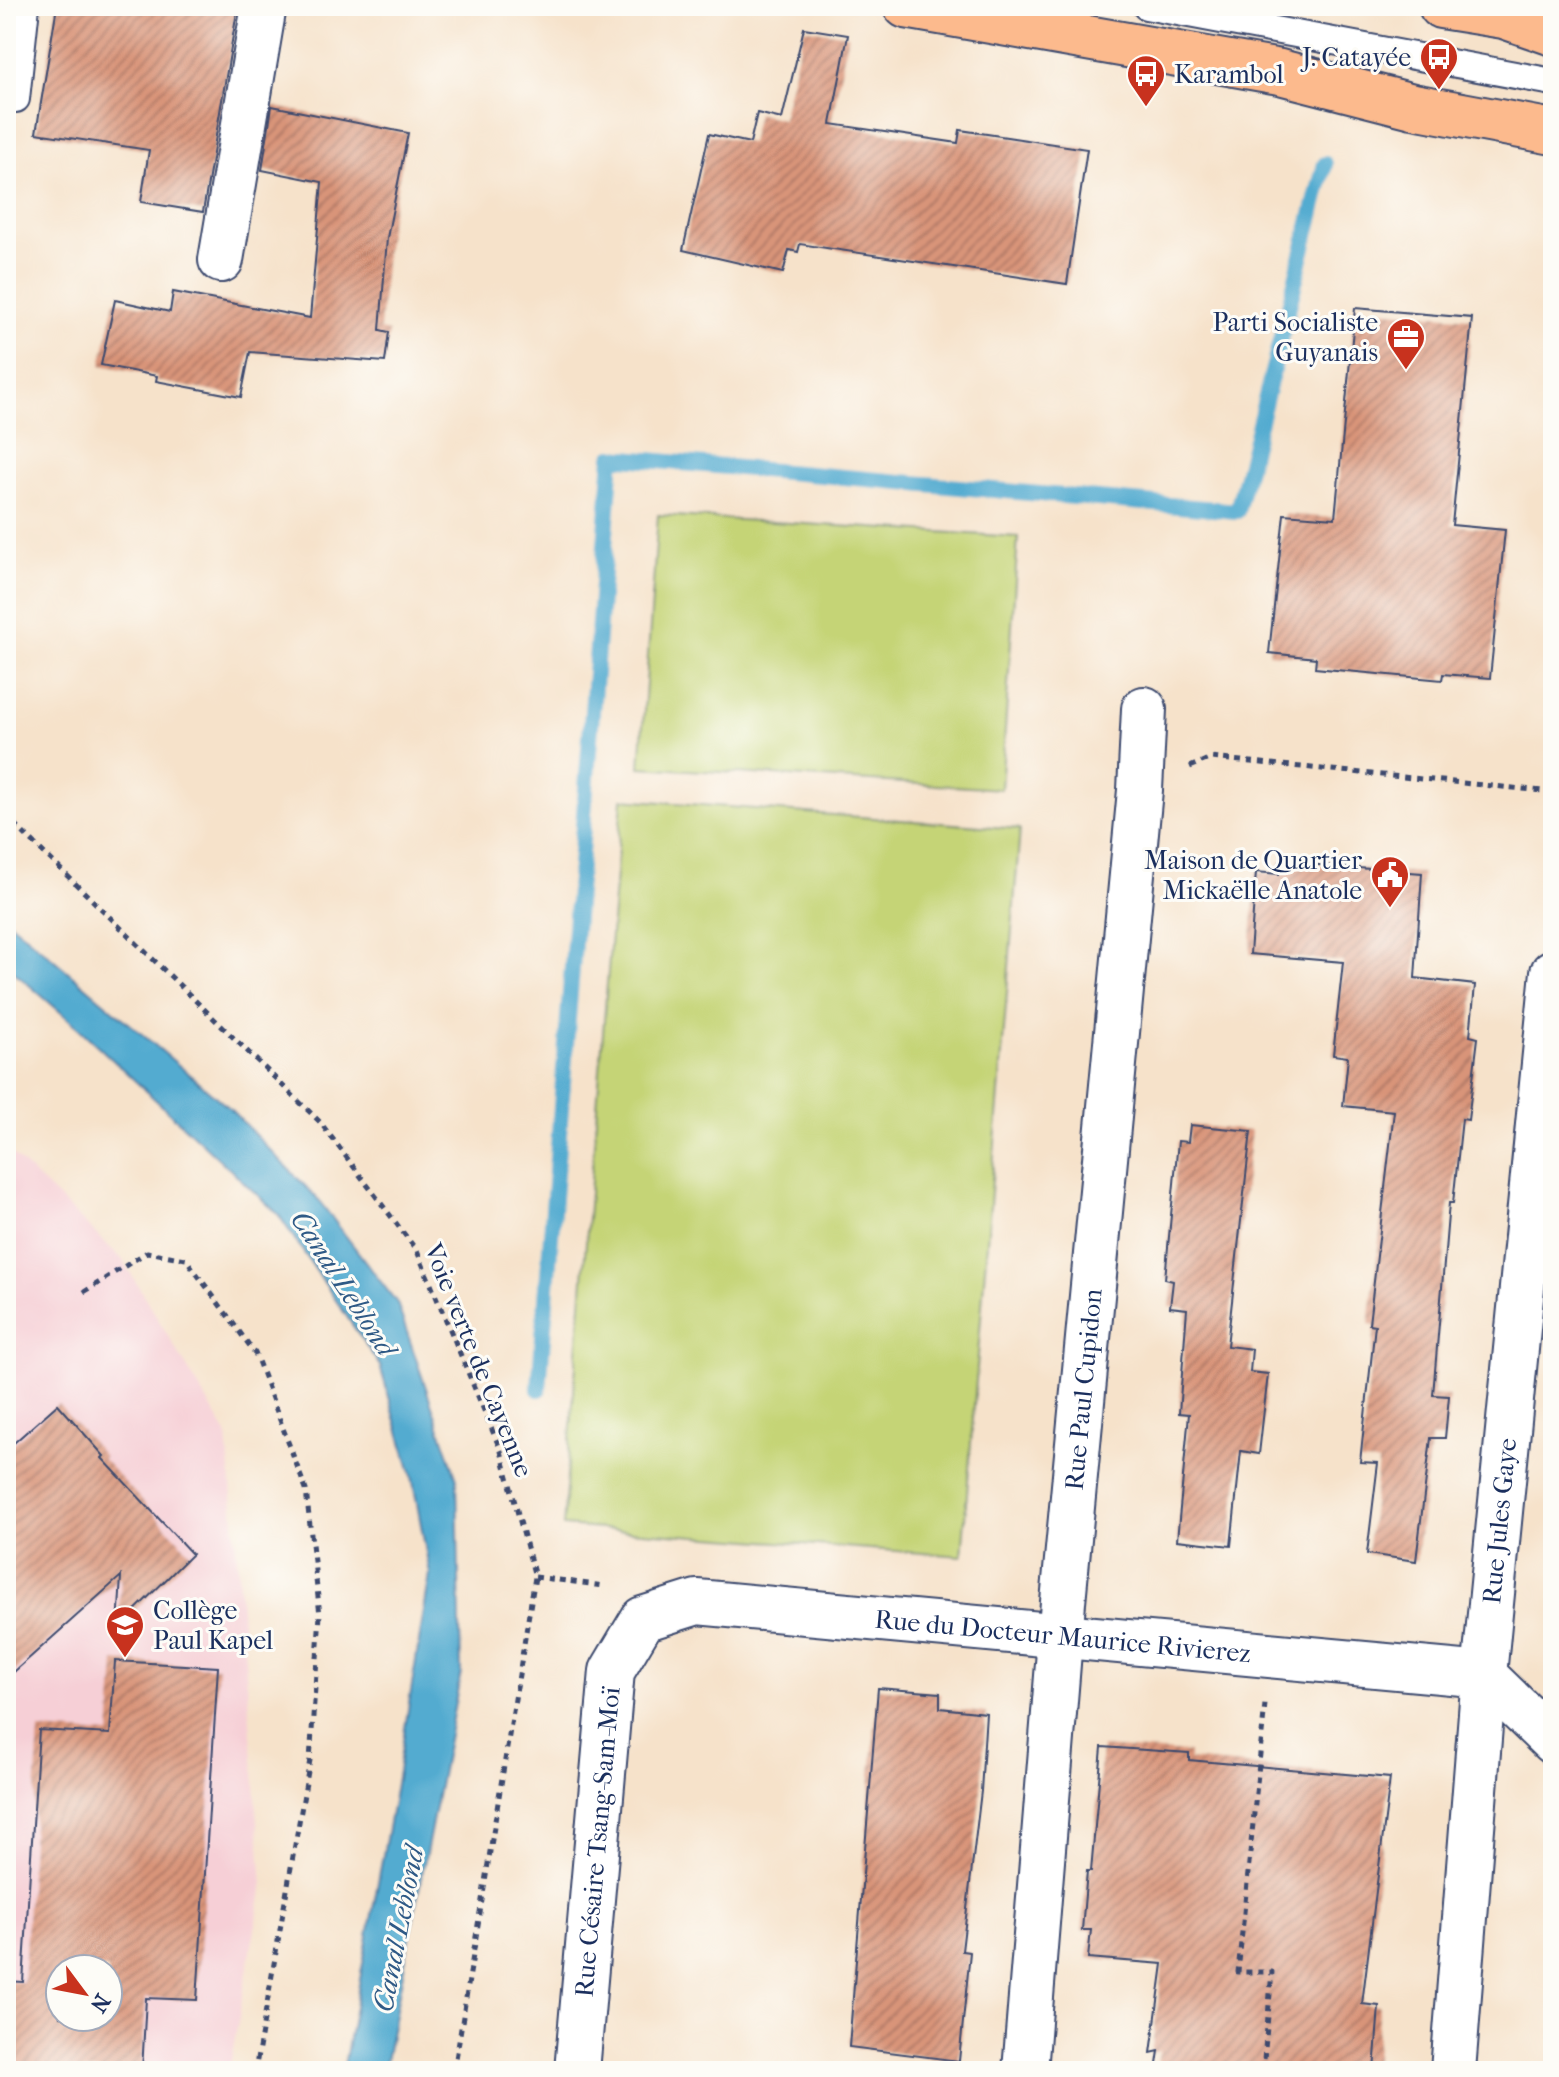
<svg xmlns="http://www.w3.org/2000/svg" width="1559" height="2077" font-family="'IM FELL French Canon',serif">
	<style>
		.built { fill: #f6cfd6; fill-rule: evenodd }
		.grass { fill: #c5d476; stroke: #70826a; stroke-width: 2 }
		.water { fill: #53abd0; stroke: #376d97; stroke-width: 2 }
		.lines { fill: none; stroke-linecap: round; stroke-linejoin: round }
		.stream { stroke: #53abd0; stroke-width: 16 }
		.building { fill: url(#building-hatch); fill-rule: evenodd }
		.service-casing { stroke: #3c4a6e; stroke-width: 30 }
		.minor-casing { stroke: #3c4a6e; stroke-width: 48 }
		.primary-casing { stroke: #3c4a6e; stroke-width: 48 }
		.path { stroke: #3c4a6e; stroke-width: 5; stroke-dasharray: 6 6; stroke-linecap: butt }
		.service { stroke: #fff; stroke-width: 26 }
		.minor { stroke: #fff; stroke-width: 44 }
		.primary { stroke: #fcba8d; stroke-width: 44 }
		.labels { text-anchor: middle; stroke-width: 6; stroke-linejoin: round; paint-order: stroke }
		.poi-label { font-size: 26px; fill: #1b2f5e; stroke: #fdfcf7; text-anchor: end }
		.street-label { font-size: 26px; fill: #1b2f5e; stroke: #fdfcf7 }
		.water-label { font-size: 28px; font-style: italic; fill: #2f5a86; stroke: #fdfcf7 }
	</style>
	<defs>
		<pattern id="building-hatch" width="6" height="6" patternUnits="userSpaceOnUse" patternTransform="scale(2)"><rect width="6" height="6" fill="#d99479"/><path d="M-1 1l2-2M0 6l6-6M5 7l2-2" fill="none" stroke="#af7966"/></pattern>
	</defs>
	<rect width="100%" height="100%" fill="#fdfcf7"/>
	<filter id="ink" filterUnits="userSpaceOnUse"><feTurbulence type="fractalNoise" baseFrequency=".0125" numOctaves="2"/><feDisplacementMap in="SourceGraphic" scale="16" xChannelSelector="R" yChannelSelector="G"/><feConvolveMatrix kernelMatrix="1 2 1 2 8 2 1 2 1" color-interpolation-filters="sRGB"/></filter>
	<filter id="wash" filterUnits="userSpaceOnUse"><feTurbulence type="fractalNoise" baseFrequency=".006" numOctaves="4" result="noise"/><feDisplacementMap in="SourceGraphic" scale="32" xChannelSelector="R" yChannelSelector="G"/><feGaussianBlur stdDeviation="1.8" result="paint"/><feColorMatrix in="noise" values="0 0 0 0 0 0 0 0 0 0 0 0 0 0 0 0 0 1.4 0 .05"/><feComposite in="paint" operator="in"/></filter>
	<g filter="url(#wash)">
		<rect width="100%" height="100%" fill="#f6e2ca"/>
		<path class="built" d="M6 1148 122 1259 227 1434 263 1885 229 2071H6ZM60 1969H108V2017H60Z"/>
		<g class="grass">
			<polygon points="658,515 1018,537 1001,789 640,767"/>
			<polygon points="622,799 1020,829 962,1556 563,1526"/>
		</g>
		<polygon class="water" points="6,919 229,1108 316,1197 397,1303 457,1479 461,1672 384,2071 343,2071 394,1796 430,1574 412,1476 380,1366 278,1214 71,1021 6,965"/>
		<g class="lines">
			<polyline class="stream" points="539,1389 612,457 1237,511 1325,164"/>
		</g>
		<g id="blocks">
			<g class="building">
				<polygon points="57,6 238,6 203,212 141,202 149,150 36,133"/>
				<polygon points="804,28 848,35 831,124 958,143 960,130 1087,149 1067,284 800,244 798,252 789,250 783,273 683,250 709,134 750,143 757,113 782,119"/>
				<polygon points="272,106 408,133 387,238 380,330 389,332 385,362 250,352 241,397 156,381 157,376 101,365 115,300 170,312 173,292 310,318 322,182 262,170"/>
				<polygon points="1355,308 1472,318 1452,525 1505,530 1490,678 1443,674 1442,680 1315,668 1316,658 1269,653 1284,514 1335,518"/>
				<polygon points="1280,862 1422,873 1415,978 1475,985 1470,1036 1478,1038 1468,1120 1462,1119 1453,1203 1449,1203 1433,1395 1449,1396 1445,1438 1431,1438 1416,1561 1367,1554 1378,1463 1360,1462 1375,1325 1369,1324 1394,1111 1343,1106 1348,1057 1333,1055 1343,962 1250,954 1256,872 1279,874"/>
				<polygon points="1190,1125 1251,1131 1227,1346 1252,1349 1250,1372 1268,1374 1259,1454 1241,1451 1231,1546 1177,1540 1189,1414 1179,1413 1187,1309 1170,1307 1173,1281 1165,1279 1178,1141 1188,1142"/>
				<polygon points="58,1404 104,1456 102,1458 192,1554 118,1627 121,1576 6,1679 6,1450"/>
				<path d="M115 1661 218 1667 197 2000 146 1998 142 2071H6V1981L23 1982 39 1730 110 1734ZM60 1969H108V2017H60Z"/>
				<polygon points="878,1688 940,1693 940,1708 986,1713 981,1791 962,1951 970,1952 959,2061 849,2047"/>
				<polygon points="1102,1747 1189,1753 1189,1760 1390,1778 1362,2004 1379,2006 1374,2071 1156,2071 1159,2051 1151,2053 1163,1964 1088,1958 1091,1930 1082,1930 1087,1871 1091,1871"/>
			</g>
		</g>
	</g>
	<g filter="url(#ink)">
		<use href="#blocks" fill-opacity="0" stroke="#3c4a6e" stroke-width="2"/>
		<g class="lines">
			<g class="service-casing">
				<g id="service">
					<polyline points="1146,6 1553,82"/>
					<polyline points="16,99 26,6"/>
				</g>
			</g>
			<g class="minor-casing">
				<g id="minor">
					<polyline points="221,260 264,6"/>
					<polyline points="1484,1675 1553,1742"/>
					<path id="s1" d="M577 2071 612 1671 643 1619 697 1602 1484 1675"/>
					<path id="s2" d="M1025 2071 1063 1602 1140 790 1144 709"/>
					<path id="s3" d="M1453 2071 1484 1675 1553 972"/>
				</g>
			</g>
			<g class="primary-casing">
				<g id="primary">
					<polyline points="906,6 1280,72 1413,106 1553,132"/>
					<polyline points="1441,6 1504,16 1553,33"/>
				</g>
			</g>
			<g class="path">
				<polyline points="1190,767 1211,758 1553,792"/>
				<polyline points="6,816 320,1122 417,1251 501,1451 535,1577 454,2071"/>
				<polyline points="84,1292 147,1252 186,1259 255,1353 306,1490 320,1615 310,1760 255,2071"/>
				<polyline points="535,1577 605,1586"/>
				<polyline points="1263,2071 1272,1972 1238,1972 1265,1704"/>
			</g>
			<use href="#service" class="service"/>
			<use href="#minor" class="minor"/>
			<use href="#primary" class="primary"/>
		</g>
	</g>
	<defs>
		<g id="bus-pin" transform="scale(2)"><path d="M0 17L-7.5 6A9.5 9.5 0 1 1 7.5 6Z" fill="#c8321e" stroke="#fdfcf7"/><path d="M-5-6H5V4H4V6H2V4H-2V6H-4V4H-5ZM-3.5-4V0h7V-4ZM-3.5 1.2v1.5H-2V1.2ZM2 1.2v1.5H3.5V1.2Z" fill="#fff"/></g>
		<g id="office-pin" transform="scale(2)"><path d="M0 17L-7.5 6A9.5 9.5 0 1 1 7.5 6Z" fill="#c8321e" stroke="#fdfcf7"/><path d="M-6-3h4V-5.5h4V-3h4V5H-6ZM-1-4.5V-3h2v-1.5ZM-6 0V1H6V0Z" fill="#fff"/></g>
		<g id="civic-pin" transform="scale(2)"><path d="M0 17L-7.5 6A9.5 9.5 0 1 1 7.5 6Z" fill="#c8321e" stroke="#fdfcf7"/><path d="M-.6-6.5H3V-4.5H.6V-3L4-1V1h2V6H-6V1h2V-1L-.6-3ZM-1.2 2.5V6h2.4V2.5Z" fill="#fff"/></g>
		<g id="school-pin" transform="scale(2)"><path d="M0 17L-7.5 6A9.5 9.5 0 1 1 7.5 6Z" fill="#c8321e" stroke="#fdfcf7"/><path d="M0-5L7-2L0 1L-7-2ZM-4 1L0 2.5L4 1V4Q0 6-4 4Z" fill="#fff"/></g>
	</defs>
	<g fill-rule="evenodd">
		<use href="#bus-pin" x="1439" y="57"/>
		<use href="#bus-pin" x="1146" y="74"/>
		<use href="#office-pin" x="1406" y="337"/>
		<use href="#civic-pin" x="1390" y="875"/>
		<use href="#school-pin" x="125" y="1625"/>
	</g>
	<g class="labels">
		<g class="poi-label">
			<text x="1411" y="66">J. Catayée</text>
			<text x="1174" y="83" text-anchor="start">Karambol</text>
			<text x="1378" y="331">Parti Socialiste<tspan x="1378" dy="30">Guyanais</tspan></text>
			<text x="1362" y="869">Maison de Quartier<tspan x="1362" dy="30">Mickaëlle Anatole</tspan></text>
			<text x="153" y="1619" text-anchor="start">Collège<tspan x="153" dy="30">Paul Kapel</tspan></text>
		</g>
		<g class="street-label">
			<text transform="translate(479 1360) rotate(68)" y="9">Voie verte de Cayenne</text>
			<text dy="9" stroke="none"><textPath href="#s2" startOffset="684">Rue Paul Cupidon</textPath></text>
			<text dy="9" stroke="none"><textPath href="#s3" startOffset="552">Rue Jules Gaye</textPath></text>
			<text dy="9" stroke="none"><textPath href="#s1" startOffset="886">Rue du Docteur Maurice Rivierez</textPath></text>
			<text dy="9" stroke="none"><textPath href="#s1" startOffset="230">Rue Césaire Tsang-Sam-Moï</textPath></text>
		</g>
		<g class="water-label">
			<text transform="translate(344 1283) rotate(57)" y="10">Canal Leblond</text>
			<text transform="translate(398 1929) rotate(-79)" y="10">Canal Leblond</text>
		</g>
	</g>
	<rect width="1559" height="2077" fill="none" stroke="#fdfcf7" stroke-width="32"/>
	<g transform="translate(84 1993) rotate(122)"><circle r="38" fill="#fdfcf7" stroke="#a3aaba" stroke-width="2"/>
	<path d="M0-6L14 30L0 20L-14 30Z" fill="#c8321e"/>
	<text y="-12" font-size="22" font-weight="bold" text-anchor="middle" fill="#1b2f5e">N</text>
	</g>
</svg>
